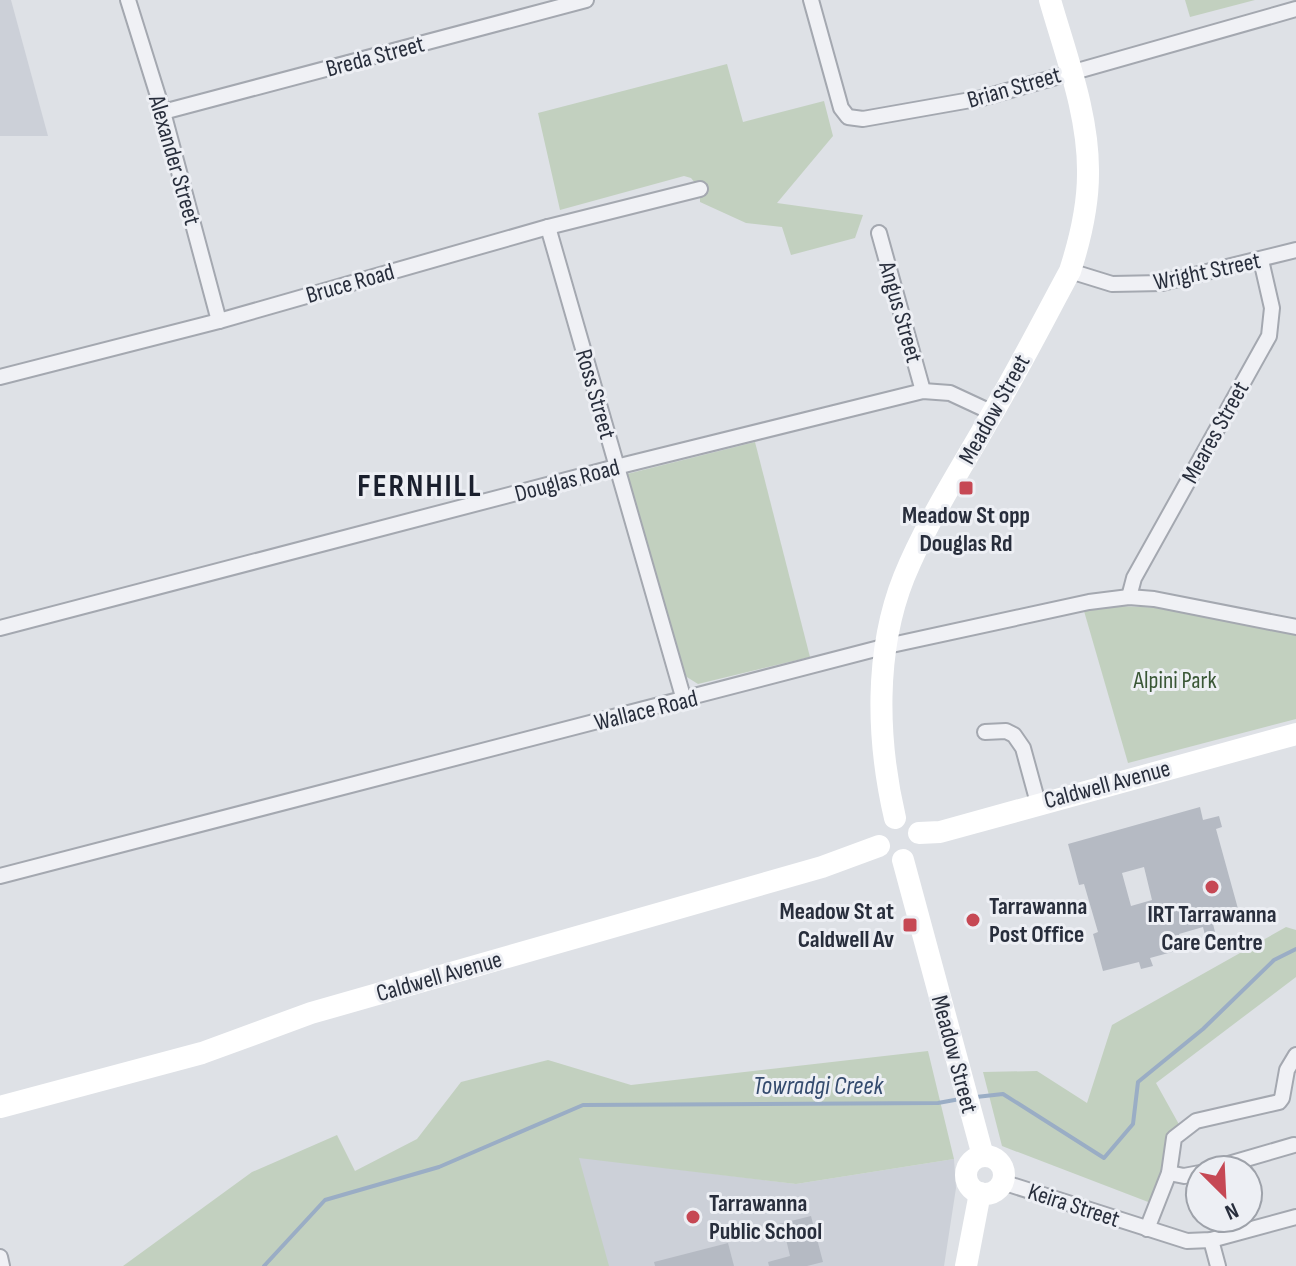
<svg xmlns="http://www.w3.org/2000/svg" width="1296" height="1266" font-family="'Sofia Sans Condensed',sans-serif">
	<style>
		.built { fill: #ccd0d8 }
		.green { fill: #c2d0bf }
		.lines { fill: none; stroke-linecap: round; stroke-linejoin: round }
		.stream { stroke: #9aadc5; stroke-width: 4 }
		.building { fill: #b5bac3; fill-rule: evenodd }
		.street-casing { stroke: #a4a8b0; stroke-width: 18 }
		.street { stroke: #f0f1f5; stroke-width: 14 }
		.secondary { stroke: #fff; stroke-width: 22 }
		.poi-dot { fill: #c64854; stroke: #edeff4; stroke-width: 3 }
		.labels { text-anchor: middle; stroke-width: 6; stroke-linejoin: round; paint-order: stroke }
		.street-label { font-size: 24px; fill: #282e3c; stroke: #edeff4 }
		.poi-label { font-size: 24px; font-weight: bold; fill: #282e3c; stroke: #edeff4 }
		.park-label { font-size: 24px; fill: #3a5736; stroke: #edeff4 }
		.water-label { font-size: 26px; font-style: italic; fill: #344b6e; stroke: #edeff4 }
		.district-label { font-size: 32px; font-weight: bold; letter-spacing: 2px; fill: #1a1f2d; stroke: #edeff4 }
	</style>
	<rect width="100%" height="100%" fill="#dee1e6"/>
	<g class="built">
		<polygon points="0,0 11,0 48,136 0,136"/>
		<polygon points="579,1157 796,1184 954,1159 956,1188 944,1266 317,1266"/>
	</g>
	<g class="green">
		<polygon points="1185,0 1255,0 1190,17"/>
		<polygon points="727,64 743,122 824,101 833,136 777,203 863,215 855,238 791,255 782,227 746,223 700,202 700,189 691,178 684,176 560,210 538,113"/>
		<polygon points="755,442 810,657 698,684 682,674 627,474"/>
		<polygon points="1119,606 1165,608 1296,634 1296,719 1128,763 1084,611"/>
		<polygon points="1286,927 1296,930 1296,977 1156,1083 1181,1128 1156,1205 1002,1146 983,1072 1037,1071 1087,1103 1112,1025"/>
		<polygon points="928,1051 954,1159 796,1184 579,1158 609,1266 123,1266 252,1172 337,1135 355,1171 417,1139 461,1082 548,1060 631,1085"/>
	</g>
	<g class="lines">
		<g class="stream">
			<polyline points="976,1097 1003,1094 1104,1158 1133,1124 1138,1082 1203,1029 1274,960 1296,949"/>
			<polyline points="264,1266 325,1200 439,1167 583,1105 938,1103 960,1099"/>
		</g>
	</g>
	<g class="building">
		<path d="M1200 807 1203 820 1219 816 1222 827 1216 829 1240 916 1213 924 1215 932 1205 935 1203 927 1179 934 1183 949 1150 958 1153 966 1141 969 1139 962 1103 971 1093 934 1098 932 1084 884 1079 885 1068 844ZM1144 867 1152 900 1131 906 1122 873Z"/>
		<polygon points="811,1216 823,1262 807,1266 769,1266 768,1262 790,1256 785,1235 774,1237 771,1226"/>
		<polygon points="728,1243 734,1266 655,1266 654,1262"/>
	</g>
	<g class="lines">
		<g class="street-casing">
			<g id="street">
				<polyline points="128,0 163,112 219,321"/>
				<polyline points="811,0 841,108 848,117 863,119 982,98 1296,9"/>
				<polyline points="163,112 586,0"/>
				<polyline points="548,227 684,700"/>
				<polyline points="879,233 923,391"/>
				<polyline points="1070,271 1112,284 1162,283 1296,250"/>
				<polyline points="0,377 219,321 548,227 700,189"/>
				<polyline points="1129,597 1134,578 1269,336 1272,308 1261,260"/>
				<polyline points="0,628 616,467 923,391 950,393 993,413"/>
				<polyline points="985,732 1006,731 1014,735 1023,748 1038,803"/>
				<polyline points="0,876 887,646 1089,602 1129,597 1154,599 1296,627"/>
				<polyline points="1208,1170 1294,1145"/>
				<polyline points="1169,1173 1184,1176 1200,1173"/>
				<polyline points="1002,1182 1187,1241 1211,1240 1296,1217"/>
				<polyline points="1147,1229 1169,1173 1174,1138 1196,1121 1279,1102 1282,1098 1287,1070 1296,1055"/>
				<polyline points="1211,1240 1218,1266"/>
				<polyline points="0,1257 2,1266"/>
			</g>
		</g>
		<use href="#street" class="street"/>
		<g class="secondary">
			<path d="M895 818C877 741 874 652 904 577 926 523 959 472 988 421 1017 372 1043 321 1070 271 1080 240 1088 208 1088 174 1089 115 1066 56 1050 0"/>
			<polyline points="919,833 940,832 1296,734"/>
			<polyline points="903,860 983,1156"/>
			<polyline points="0,1107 202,1053 311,1013 822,867 879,846"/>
			<circle cx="985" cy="1175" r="19"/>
			<polyline points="966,1266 980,1193"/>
		</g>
	</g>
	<g class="poi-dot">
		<rect x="958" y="480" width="16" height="16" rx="4"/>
		<circle cx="1212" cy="887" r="8"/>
		<circle cx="973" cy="920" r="8"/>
		<rect x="902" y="917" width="16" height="16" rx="4"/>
		<circle cx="693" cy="1217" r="8"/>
	</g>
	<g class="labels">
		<g class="street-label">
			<text transform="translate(375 56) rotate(-15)" y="8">Breda Street</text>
			<text transform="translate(1014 87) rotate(-16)" y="8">Brian Street</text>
			<text transform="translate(175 160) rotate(74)" y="8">Alexander Street</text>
			<text transform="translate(1207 271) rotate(-12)" y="8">Wright Street</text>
			<text transform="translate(350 283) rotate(-16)" y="8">Bruce Road</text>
			<text transform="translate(901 312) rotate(74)" y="8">Angus Street</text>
			<text transform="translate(596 394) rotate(74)" y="8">Ross Street</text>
			<text transform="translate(994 409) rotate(-61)" y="8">Meadow Street</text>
			<text transform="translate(1215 432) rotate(-61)" y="8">Meares Street</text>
			<text transform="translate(567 480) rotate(-15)" y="8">Douglas Road</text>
			<text transform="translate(646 710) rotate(-14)" y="8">Wallace Road</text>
			<text transform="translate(1107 784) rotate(-15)" y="8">Caldwell Avenue</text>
			<text transform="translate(439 976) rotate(-16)" y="8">Caldwell Avenue</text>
			<text transform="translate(955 1054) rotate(75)" y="8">Meadow Street</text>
			<text transform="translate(1074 1205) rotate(18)" y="8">Keira Street</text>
		</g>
		<g class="poi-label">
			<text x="966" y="523">Meadow St opp<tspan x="966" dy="28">Douglas Rd</tspan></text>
			<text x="989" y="914" text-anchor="start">Tarrawanna<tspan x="989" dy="28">Post Office</tspan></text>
			<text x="894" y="919" text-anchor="end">Meadow St at<tspan x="894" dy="28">Caldwell Av</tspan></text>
			<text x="1212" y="922">IRT Tarrawanna<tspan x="1212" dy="28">Care Centre</tspan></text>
			<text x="709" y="1211" text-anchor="start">Tarrawanna<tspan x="709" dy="28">Public School</tspan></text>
		</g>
		<g class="park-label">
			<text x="1175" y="688">Alpini Park</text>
		</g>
		<g class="water-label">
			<text x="818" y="1094">Towradgi Creek</text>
		</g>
		<g class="district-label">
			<text x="420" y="496">FERNHILL</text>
		</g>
	</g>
	<g transform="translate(1224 1194) rotate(156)"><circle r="38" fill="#edeff4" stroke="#9ea2aa" stroke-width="2"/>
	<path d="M0-6L14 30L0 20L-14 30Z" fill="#c64854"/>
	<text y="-12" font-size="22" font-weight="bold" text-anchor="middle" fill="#282e3c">N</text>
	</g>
</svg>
